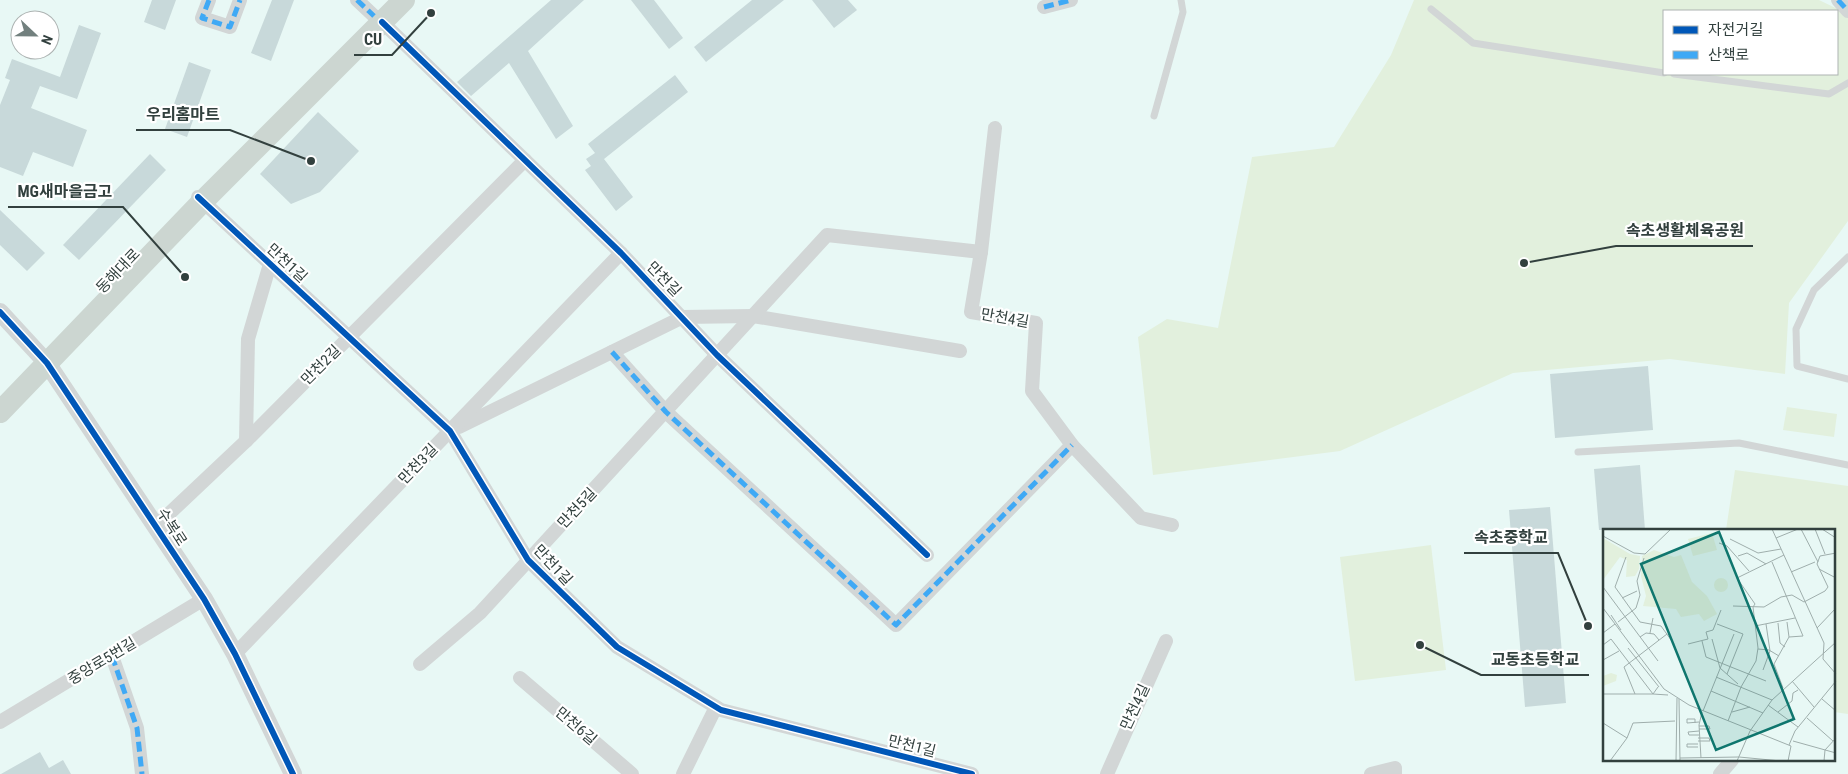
<svg xmlns="http://www.w3.org/2000/svg" width="1848" height="774" font-family="'Roboto Condensed','Noto Sans KR',sans-serif">
	<style>
		.green { fill: #e2f0dd; fill-rule: evenodd }
		.building { fill: #c8d9da }
		.lines { fill: none; stroke-linecap: round; stroke-linejoin: round }
		.service { stroke: #d2d6d6; stroke-width: 7 }
		.minor { stroke: #d2d6d6; stroke-width: 14 }
		.tertiary { stroke: #d2d6d6; stroke-width: 18 }
		.primary { stroke: #ccd6d1; stroke-width: 22 }
		.quiet { stroke: #3fa9f5; stroke-width: 5; stroke-dasharray: 10 5; stroke-linecap: butt }
		.cycleway-casing { stroke: #fff; stroke-width: 9 }
		.cycleway { stroke: #0057b8; stroke-width: 6 }
		.labels { text-anchor: middle; stroke-width: 4.5; stroke-linejoin: round; paint-order: stroke }
		.street-label { font-size: 15px; fill: #32403e; stroke: #fff }
		.inset-road { fill: none; stroke: #9faeac; stroke-width: 1 }
		.view { fill: #0f766e; fill-opacity: 0.15; stroke: #0f766e; stroke-width: 2.5 }
		.inset-edge { fill: none; stroke: #32403e; stroke-width: 2.5 }
		.leader { fill: none; stroke: #32403e; stroke-width: 2 }
		.callout-dot { fill: #32403e; stroke: #fff; stroke-width: 2 }
		.callout-label { font-size: 16px; text-anchor: middle; font-weight: bold; fill: #32403e; stroke: #fff; stroke-width: 4.5; stroke-linejoin: round; paint-order: stroke }
	</style>
	<rect width="100%" height="100%" fill="#e8f8f5"/>
	<g class="green">
		<path d="M1414 0H1819L1848 14V221L1789 303 1785 374 1670 359 1513 373 1340 451 1153 475 1138 337 1167 319 1218 328 1252 157 1334 147 1391 55ZM1664 11H1837V74H1664Z"/>
		<polygon points="1787,407 1837,414 1834,437 1783,430"/>
		<polygon points="1735,470 1848,486 1848,714 1834,712 1834,530 1726,530"/>
		<polygon points="1431,545 1446,670 1355,681 1340,557"/>
	</g>
	<g class="building">
		<polygon points="152,0 176,0 165,30 144,22"/>
		<polygon points="272,0 294,0 271,61 251,53"/>
		<polygon points="551,0 584,0 528,51 573,126 556,139 509,63 471,96 457,82"/>
		<polygon points="631,0 654,0 683,38 669,49"/>
		<polygon points="752,0 784,0 706,62 694,47"/>
		<polygon points="812,0 848,0 857,10 834,28"/>
		<polygon points="79,25 101,33 77,99 40,86 31,108 87,130 73,167 33,152 23,176 0,167 0,105 10,80 5,78 12,59 60,77"/>
		<polygon points="189,62 211,70 187,137 165,129"/>
		<polygon points="675,75 688,92 604,159 633,197 616,211 585,170 591,166 586,159 595,153 588,144"/>
		<polygon points="318,112 359,151 320,192 291,204 260,174"/>
		<polygon points="150,154 166,170 79,260 63,245"/>
		<polygon points="0,210 45,253 27,271 0,245"/>
		<polygon points="1648,366 1653,430 1555,438 1550,374"/>
		<polygon points="1640,465 1645,530 1599,530 1594,469"/>
		<polygon points="1550,507 1566,703 1525,707 1509,510"/>
		<polygon points="40,752 49,768 63,760 71,774 1,774"/>
	</g>
	<g class="lines">
		<g class="service">
			<polyline points="1431,9 1473,43 1664,73"/>
			<polyline points="1674,74 1829,94 1848,83"/>
			<polyline points="1154,116 1183,12 1181,0"/>
			<polyline points="1848,257 1814,290 1796,329 1797,366 1848,379"/>
			<polyline points="1578,452 1739,443 1848,465"/>
		</g>
		<g class="minor">
			<polyline points="209,0 202,18 230,27 240,0"/>
			<polyline points="357,0 374,16"/>
			<polyline points="1838,0 1848,11"/>
			<polyline points="1044,7 1071,0"/>
			<polyline points="382,22 621,253 717,355 927,555"/>
			<polyline points="995,128 981,252 971,312 1036,323 1032,391 1072,445 1141,518 1172,525"/>
			<polyline points="198,197 450,431 528,560 617,647 721,710 972,774"/>
			<polyline points="612,352 666,412 896,625 1072,445"/>
			<polyline points="459,427 683,317 753,316 960,351"/>
			<polyline points="246,441 248,339 270,264"/>
			<polyline points="156,526 246,441 525,160"/>
			<polyline points="235,654 621,253"/>
			<polyline points="112,656 137,728 142,774"/>
			<polyline points="420,664 480,613 827,235 981,252"/>
			<polyline points="520,678 632,774"/>
			<polyline points="0,722 204,599"/>
			<polyline points="683,774 716,707"/>
			<polyline points="1107,774 1166,641"/>
			<polyline points="1371,774 1395,768 1395,774"/>
			<polyline points="1720,774 1732,760"/>
		</g>
		<polyline class="tertiary" points="0,312 47,363 204,599 235,654 293,774"/>
		<polyline class="primary" points="0,412 203,201 404,0"/>
		<g class="quiet">
			<polyline points="209,0 202,18 230,27 240,0"/>
			<polyline points="357,0 374,16"/>
			<polyline points="1838,0 1848,11"/>
			<polyline points="1044,7 1071,0"/>
			<polyline points="612,352 666,412 896,625 1072,445"/>
			<polyline points="112,656 137,728 142,774"/>
		</g>
		<g class="cycleway-casing">
			<g id="cycleway">
				<polyline points="382,22 621,253 717,355 927,555"/>
				<polyline points="198,197 450,431 528,560 617,647 721,710 972,774"/>
				<polyline points="0,312 47,363 204,599 235,654 293,774"/>
			</g>
		</g>
		<use href="#cycleway" class="cycleway"/>
	</g>
	<g class="labels">
		<g class="street-label">
			<text transform="translate(287 263) rotate(43)" y="5">만천1길</text>
			<text transform="translate(118 271) rotate(-46)" y="5">동해대로</text>
			<text transform="translate(664 279) rotate(46)" y="5">만천길</text>
			<text transform="translate(1005 318) rotate(10)" y="5">만천4길</text>
			<text transform="translate(321 365) rotate(-45)" y="5">만천2길</text>
			<text transform="translate(418 464) rotate(-46)" y="5">만천3길</text>
			<text transform="translate(577 508) rotate(-47)" y="5">만천5길</text>
			<text transform="translate(172 527) rotate(57)" y="5">수복로</text>
			<text transform="translate(553 565) rotate(47)" y="5">만천1길</text>
			<text transform="translate(102 661) rotate(-31)" y="5">중앙로5번길</text>
			<text transform="translate(1135 707) rotate(-65)" y="5">만천4길</text>
			<text transform="translate(576 726) rotate(41)" y="5">만천6길</text>
			<text transform="translate(912 746) rotate(14)" y="5">만천1길</text>
		</g>
	</g>
	<g transform="translate(1603 529)">
		<rect width="232" height="232" fill="#e8f8f5"/>
		<path d="M109 4 114 21 90 27 85 10ZM0 9 27 25 37 27 36 40 32 47 23 48 24 31 17 28 0 51ZM51 21 71 28 78 26 89 53 104 67 114 85 101 92 96 85 78 88 73 80 40 77 43 67 38 47 39 27ZM111 56a7 7 0 1 1 14 0a7 7 0 1 1-14 0ZM8 144 14 146 13 152 0 157V147Z" fill="#e2f0dd"/>
		<path class="inset-road" d="M169 0 221 114 220 130 233 145M198 0 215 33M212 0 222 25M219 0 233 9M0 7 31 24 42 25 68 0M173 9 195 0M127 10 155 24 178 20M116 14 124 17 146 42M135 27 144 24 163 35M23 28 12 58 37 93 58 97 71 115M169 33 200 107 186 108 171 135 180 159M216 40 233 49M188 43 212 33M0 58 55 132M19 69 34 62M130 77 161 78 178 68 189 66 201 73 222 62 225 58 214 35 217 27 233 24M0 79 61 160 86 176 188 217 185 232M8 86 18 101M15 93 33 79 37 66 34 52 41 29M184 93 186 108M175 94 177 114 182 118M114 95 140 105 124 145M152 97 192 89M214 99 233 79M0 104 12 95M47 104 50 89M37 108 43 104 51 105 56 111M109 110 117 139 135 155M99 112 103 128 163 152M85 115 105 110 103 103 110 101 118 81M0 116 8 110 50 165M25 119 56 158M155 120 166 121 176 127M0 131 16 122M160 141 167 122 163 95M113 148 169 171M189 152 211 178M55 158 50 165 65 166M108 162 160 184M0 165H50M32 165 21 138 64 105M76 170 77 232M219 170 233 182M165 176 195 198M100 182 131 105M129 183 147 178M175 183 189 172 190 164 195 161M204 189 230 212M125 192 138 158 153 132 155 119 150 78 152 75 134 49 181 26M0 194 24 209M92 194V190H84V194L96 193M96 200H107L106 197H96M96 206H86L85 203 96 202M95 212H107L106 209H95M190 212 233 224M186 216 192 202 233 152M95 218H84V215H95M77 229 136 228 178 232M98 229 96 196 99 183M7 232 24 209 30 194 72 192M73 232 74 169M134 232 147 202 169 171 233 113M221 232 222 221 233 209"/>
		<path class="view" d="M116 3 191 190 113 221 38 35Z"/>
		<rect width="232" height="232" class="inset-edge"/>
	</g>
	<path class="leader" d="M431 13L392 55H354M311 161L230 130H136M185 277L123 207H8M1524 263L1616 246H1753M1588 626L1558 553H1464M1420 645L1481 675H1589"/>
	<g class="callout-dot">
		<circle cx="431" cy="13" r="5"/>
		<circle cx="311" cy="161" r="5"/>
		<circle cx="185" cy="277" r="5"/>
		<circle cx="1524" cy="263" r="5"/>
		<circle cx="1588" cy="626" r="5"/>
		<circle cx="1420" cy="645" r="5"/>
	</g>
	<g class="callout-label">
		<text x="373" y="45">CU</text>
		<text x="183" y="120">우리홈마트</text>
		<text x="65" y="197">MG새마을금고</text>
		<text x="1685" y="236">속초생활체육공원</text>
		<text x="1511" y="543">속초중학교</text>
		<text x="1535" y="665">교동초등학교</text>
	</g>
	<rect x="1663" y="10" width="175" height="65" fill="#ffffff" stroke="#adb3b2"/>
	<rect x="1673" y="26" width="25" height="8" fill="#0057b8" stroke="#adb3b2"/>
	<text x="1708" y="35" font-size="15" fill="#32403e">자전거길</text>
	<rect x="1673" y="51" width="25" height="8" fill="#3fa9f5" stroke="#adb3b2"/>
	<text x="1708" y="60" font-size="15" fill="#32403e">산책로</text>
	<g transform="translate(35 35) rotate(112)"><circle r="24" fill="#ffffff" stroke="#adb3b2"/>
	<path d="M0-4L9 19L0 12L-9 19Z" fill="#72807e"/>
	<text y="-8" font-size="14" font-weight="bold" text-anchor="middle" fill="#32403e">N</text>
	</g>
</svg>
